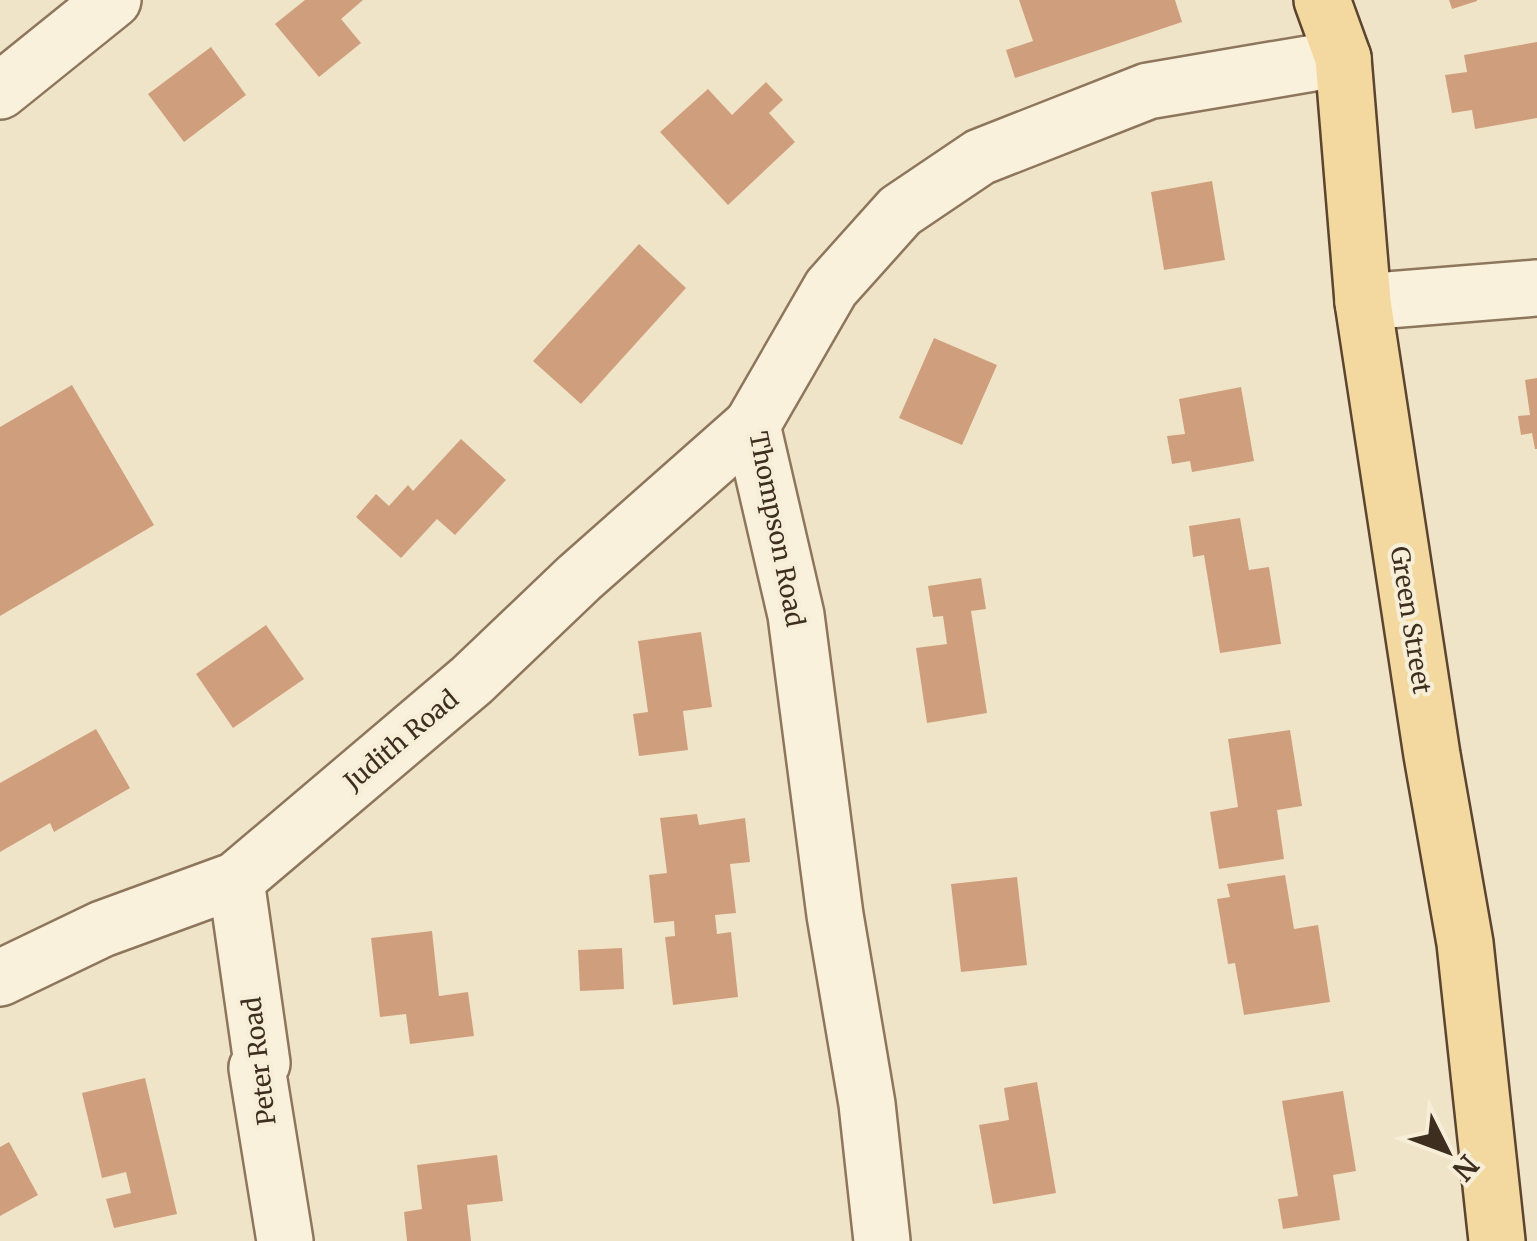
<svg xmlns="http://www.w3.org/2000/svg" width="1537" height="1241" font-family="Merriweather,serif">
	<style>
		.building { fill: #cf9f7d }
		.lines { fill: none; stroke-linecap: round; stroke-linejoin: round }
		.minor-casing { stroke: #8d765c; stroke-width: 60 }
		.major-casing { stroke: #5b4430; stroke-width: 60 }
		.minor { stroke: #faf1dc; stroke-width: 55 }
		.major { stroke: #f3d9a0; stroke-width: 55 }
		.labels { text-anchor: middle; stroke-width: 8; stroke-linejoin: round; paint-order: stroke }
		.street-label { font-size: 25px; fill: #3d2e20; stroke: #f7eed8 }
	</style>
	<rect width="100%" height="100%" fill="#f0e4c8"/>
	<g class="building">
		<polygon points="305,0 363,0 341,19 361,43 319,77 275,24"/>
		<polygon points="1019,0 1175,0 1182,22 1015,78 1006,50 1033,41"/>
		<polygon points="1449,0 1477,0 1477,1 1452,9"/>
		<polygon points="1537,42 1537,118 1475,129 1472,110 1452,113 1445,75 1467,72 1464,55"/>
		<polygon points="211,47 246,95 184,142 148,94"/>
		<polygon points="766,82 783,100 769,113 795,142 728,205 660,132 708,89 732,115"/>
		<polygon points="1212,181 1225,260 1164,270 1151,192"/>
		<polygon points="639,244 686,288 581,404 533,361"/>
		<polygon points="934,338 997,365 962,445 899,418"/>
		<polygon points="1537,378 1537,449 1535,449 1532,433 1521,435 1518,416 1530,415 1525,380"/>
		<polygon points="72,385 154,525 0,616 0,427"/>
		<polygon points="1241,387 1254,461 1192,472 1190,461 1172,464 1167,436 1185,434 1179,399"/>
		<polygon points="461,439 506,480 455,535 437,519 401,558 356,517 376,494 389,506 408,485 413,491"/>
		<polygon points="1240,518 1249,570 1269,567 1281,644 1220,653 1204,555 1193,557 1189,526"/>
		<polygon points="981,578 986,609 971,611 987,713 927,723 916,648 947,644 943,616 933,617 928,586"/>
		<polygon points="266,625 304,679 233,728 196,674"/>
		<polygon points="701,632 712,707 683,711 688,750 639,756 633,714 648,712 638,641"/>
		<polygon points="96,729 130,788 54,832 50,823 0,852 0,783"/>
		<polygon points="1290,730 1302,806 1277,810 1284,859 1219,869 1210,812 1238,807 1228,739"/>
		<polygon points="697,814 699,825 745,818 750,862 730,864 736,913 715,915 717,934 731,932 738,997 673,1005 665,937 675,936 674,921 654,923 649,875 667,873 660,818"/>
		<polygon points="1285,875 1294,929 1318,925 1330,1002 1244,1015 1235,963 1228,964 1217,899 1230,897 1227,884"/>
		<polygon points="1017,877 1027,965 961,972 951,884"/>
		<polygon points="432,931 439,996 468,992 474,1036 410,1044 406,1014 380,1017 371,938"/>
		<polygon points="622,948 624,989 580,991 578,950"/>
		<polygon points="145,1078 177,1214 114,1228 106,1199 131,1193 126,1172 102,1178 82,1093"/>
		<polygon points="1037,1082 1056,1193 993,1204 979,1125 1009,1120 1004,1088"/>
		<polygon points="1343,1091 1356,1171 1333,1175 1340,1220 1283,1229 1278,1199 1298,1196 1282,1101"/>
		<polygon points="9,1142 38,1195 0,1216 0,1147"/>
		<polygon points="497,1155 503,1201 467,1205 471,1241 407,1241 404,1212 422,1209 417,1165"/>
	</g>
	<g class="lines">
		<g class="minor-casing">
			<g id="minor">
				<polyline points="0,91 113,0"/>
				<polyline points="1363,302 1537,288"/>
				<polyline points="236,880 262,1063 257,1068 285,1241"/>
				<polyline points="0,978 102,929 236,880 472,680 579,578 752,425"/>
				<polyline points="882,1241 867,1104 835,915 796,615 752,425 831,288 900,211 980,157 1148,91 1343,58"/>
			</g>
		</g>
		<g class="major-casing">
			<polyline id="major" points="1322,0 1343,58 1363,302 1432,755 1465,943 1497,1241"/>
		</g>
		<use href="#minor" class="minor"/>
		<use href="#major" class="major"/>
	</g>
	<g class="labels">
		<g class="street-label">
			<text transform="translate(777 529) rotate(79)" y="9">Thompson Road</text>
			<text transform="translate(1411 620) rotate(81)" y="9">Green Street</text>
			<text transform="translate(401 740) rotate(-40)" y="9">Judith Road</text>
			<text transform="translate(259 1061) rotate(-97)" y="9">Peter Road</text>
		</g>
	</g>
	<g transform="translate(1447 1151) rotate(132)" stroke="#f7eed8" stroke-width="8" paint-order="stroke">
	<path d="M0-8L18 38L0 25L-18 38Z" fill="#3d2e20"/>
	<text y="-15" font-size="28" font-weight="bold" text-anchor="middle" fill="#3d2e20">N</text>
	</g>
</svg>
